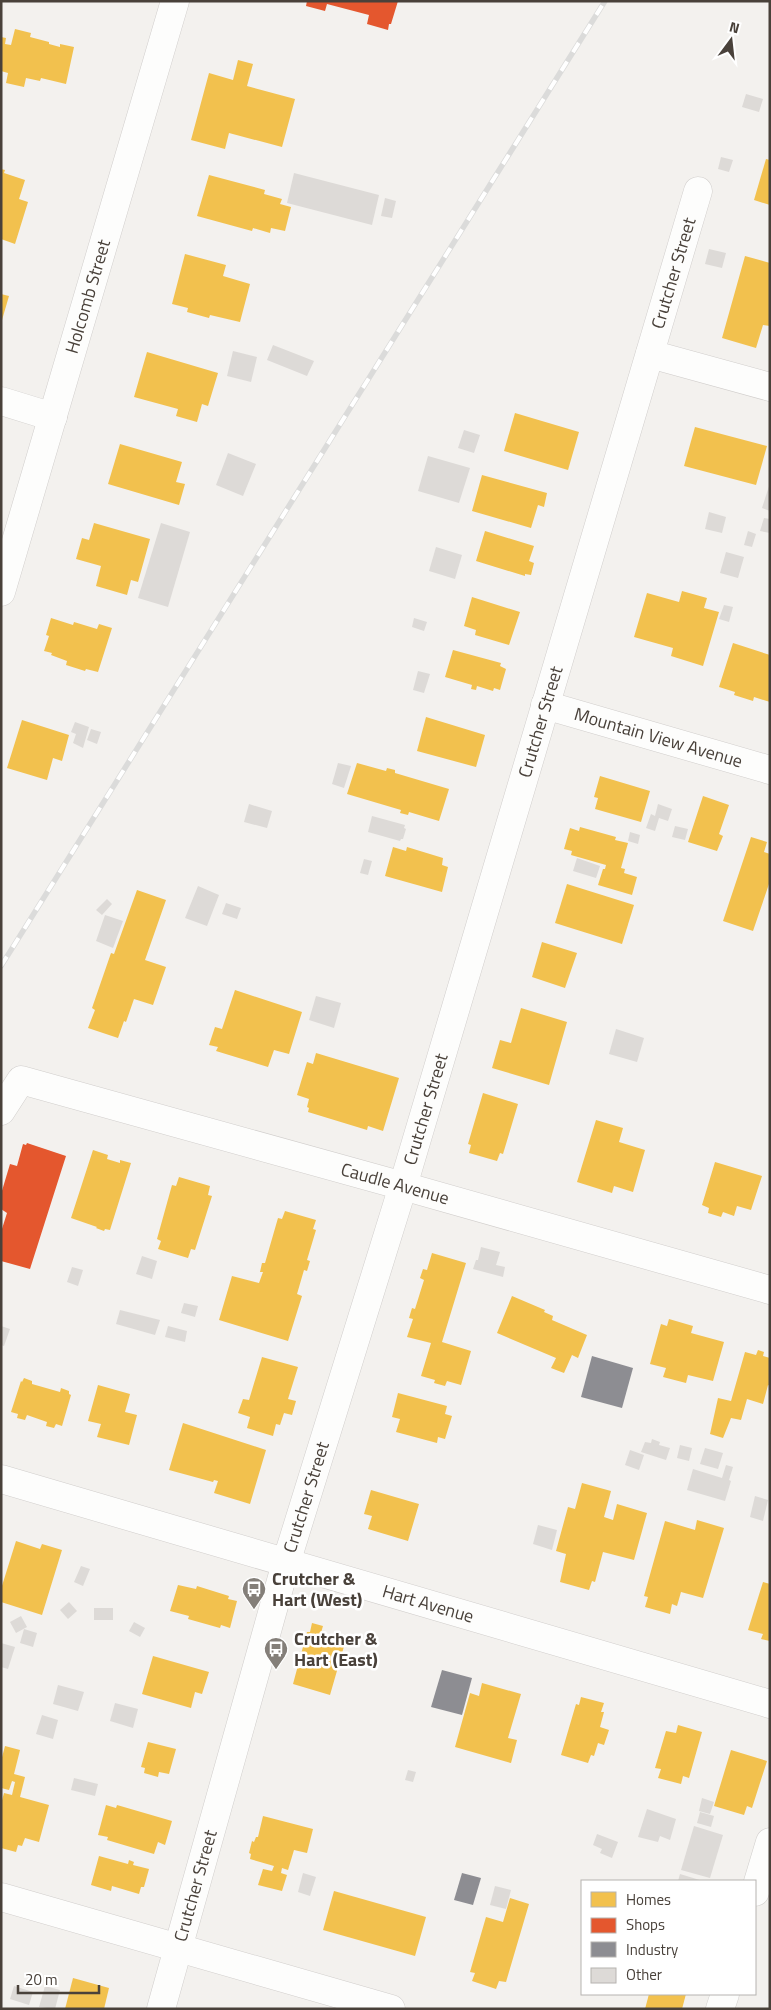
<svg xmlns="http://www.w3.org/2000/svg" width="771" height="2010" font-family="'Titillium Web',sans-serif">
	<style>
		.homes { fill: #f2c14e }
		.shops { fill: #e4572e }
		.industry { fill: #8d8d92 }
		.building { fill: #dddad7 }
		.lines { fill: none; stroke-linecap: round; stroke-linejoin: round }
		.minor-casing { stroke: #d1cecc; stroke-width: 29 }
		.minor { stroke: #fdfdfc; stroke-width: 28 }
		.rail-casing { stroke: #dbdbda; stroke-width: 5.5 }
		.rail { stroke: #fff; stroke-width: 4; stroke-dasharray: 11; stroke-linecap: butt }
		.labels { text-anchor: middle; stroke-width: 5; stroke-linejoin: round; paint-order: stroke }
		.street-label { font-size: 18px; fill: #49413a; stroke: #fff }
		.poi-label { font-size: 18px; font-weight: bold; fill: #49413a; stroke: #fff; text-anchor: start }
	</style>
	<rect width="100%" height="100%" fill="#f3f1ee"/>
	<g class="homes">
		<polygon points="15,29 31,33 30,37 49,42 49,44 60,47 60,44 74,47 66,84 41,78 40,81 26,78 24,87 6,83 8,73 1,71 1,37 6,38 5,44 11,45"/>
		<polygon points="238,60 253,64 247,86 295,99 282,147 229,133 225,149 191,140 209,73 233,80"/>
		<polygon points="766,159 770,160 770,205 754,200"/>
		<polygon points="1,169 5,170 4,173 25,180 19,199 28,202 15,244 1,239"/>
		<polygon points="209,175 265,190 264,194 282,199 280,204 291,207 285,231 271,228 270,233 253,228 252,231 197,216"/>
		<polygon points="185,254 226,265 223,276 250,284 240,322 210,315 209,318 187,312 188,308 172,304"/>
		<polygon points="745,256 770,263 770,326 763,325 756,348 722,338"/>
		<polygon points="1,294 9,296 2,320 1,320"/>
		<polygon points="147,352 218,373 208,406 202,404 197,422 176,416 178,409 134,397"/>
		<polygon points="515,413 579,432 568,470 504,451"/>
		<polygon points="695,427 767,446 756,485 684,466"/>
		<polygon points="120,444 182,462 176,482 185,484 179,505 108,484"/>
		<polygon points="482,475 547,493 544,507 538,505 531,528 472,511"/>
		<polygon points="94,523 150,539 138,582 131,580 127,595 96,586 101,566 76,559 82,538 89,540"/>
		<polygon points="485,531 534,546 529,561 534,563 531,575 525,574 525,576 476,561"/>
		<polygon points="682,591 707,598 704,608 719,612 703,666 671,656 673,648 634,637 647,593 679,602"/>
		<polygon points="472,597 520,612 509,645 475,635 476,630 464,626"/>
		<polygon points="51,618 73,625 74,622 97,629 99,624 112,628 98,672 86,669 85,671 66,665 67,661 51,655 52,653 44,651 49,636 46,635"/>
		<polygon points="733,643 770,655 770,702 754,697 753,701 734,695 735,692 719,687"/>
		<polygon points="453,650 501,663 500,666 506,669 500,690 494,688 493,691 477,686 476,690 471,689 472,685 445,677"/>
		<polygon points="426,717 485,735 476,767 417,751"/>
		<polygon points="22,720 69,735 62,761 53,758 47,780 7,768"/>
		<polygon points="357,763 386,771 387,768 395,770 395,773 449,789 439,821 409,812 408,815 400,813 401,810 347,794"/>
		<polygon points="600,776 650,791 641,822 595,809 598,798 594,797"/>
		<polygon points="703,796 729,805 719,834 723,836 717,851 688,842"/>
		<polygon points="580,827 616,837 615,840 628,843 621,868 625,869 624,873 637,877 632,895 598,885 603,869 605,869 606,865 571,855 572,851 564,849 570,828 579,831"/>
		<polygon points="751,837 767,842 764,852 770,854 770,881 753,931 723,921"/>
		<polygon points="393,847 406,851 407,847 443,858 442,865 448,867 442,892 385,876"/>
		<polygon points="567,884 634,905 622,944 555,923"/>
		<polygon points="137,890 166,900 145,960 166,967 153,1005 134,999 126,1022 124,1021 118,1038 88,1028 95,1010 92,1008 111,953 114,954"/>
		<polygon points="542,942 577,953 565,988 532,977"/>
		<polygon points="235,990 302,1012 289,1054 274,1050 268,1067 216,1051 218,1047 209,1045 215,1027 222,1029"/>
		<polygon points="521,1008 567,1022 549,1085 492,1068 500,1040 511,1043"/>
		<polygon points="316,1053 399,1078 383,1131 368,1126 367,1130 308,1112 309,1108 307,1107 309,1099 297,1095 307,1062 313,1064"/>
		<polygon points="483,1093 518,1104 503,1154 500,1153 497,1161 469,1153 471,1145 468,1144"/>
		<polygon points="596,1120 623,1128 619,1142 645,1150 633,1192 614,1186 612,1193 577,1182"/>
		<polygon points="93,1150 108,1155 107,1159 120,1163 120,1160 131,1163 110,1230 105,1229 104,1231 96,1228 97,1227 71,1218"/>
		<polygon points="715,1162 762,1176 751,1210 737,1206 734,1216 723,1212 721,1217 708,1213 709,1208 702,1205"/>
		<polygon points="179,1177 210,1186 208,1195 212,1196 195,1250 191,1249 188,1258 158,1249 161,1241 157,1239 172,1185 176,1186"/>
		<polygon points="285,1211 316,1220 313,1229 316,1230 307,1260 310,1261 307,1271 304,1270 297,1294 302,1296 288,1341 219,1320 232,1276 259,1283 263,1272 260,1272 262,1263 265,1263 278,1218 282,1219"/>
		<polygon points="432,1253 466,1263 442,1342 471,1351 461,1385 447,1381 445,1386 434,1383 435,1380 421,1376 431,1343 407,1337 413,1319 409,1318 412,1308 415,1309 424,1280 420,1278 423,1269 427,1270"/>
		<polygon points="512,1296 545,1310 544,1312 553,1316 552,1320 587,1335 578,1358 572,1355 564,1373 551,1368 556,1358 497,1333"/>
		<polygon points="669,1319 693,1326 691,1333 724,1342 713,1381 688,1375 686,1383 663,1377 666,1368 650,1364 661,1324 667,1326"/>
		<polygon points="758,1350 764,1352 763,1356 770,1358 770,1386 768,1385 763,1404 747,1399 741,1420 731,1418 723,1438 710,1434 718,1398 731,1401 745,1352 756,1355"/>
		<polygon points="262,1357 298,1367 288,1399 296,1401 292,1415 284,1413 280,1425 276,1424 273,1436 247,1428 250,1417 238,1413 243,1399 249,1400"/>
		<polygon points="24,1378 32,1381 32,1384 60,1392 61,1388 69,1391 69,1394 71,1395 62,1426 56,1424 54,1428 46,1426 47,1422 27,1415 25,1420 17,1418 18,1414 11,1412 21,1381 22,1382"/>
		<polygon points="98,1385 130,1394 125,1412 137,1415 129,1445 97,1437 101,1424 88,1421"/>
		<polygon points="398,1393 447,1406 445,1414 452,1416 445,1439 438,1437 437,1443 396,1432 400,1419 392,1417"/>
		<polygon points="183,1423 266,1450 250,1504 214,1493 218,1481 214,1480 213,1482 169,1470"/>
		<polygon points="582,1483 611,1491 604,1517 613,1520 617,1504 647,1513 634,1560 603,1552 595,1582 592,1581 589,1590 560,1582 566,1554 556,1551 568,1507 575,1509"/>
		<polygon points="371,1490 419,1504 408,1541 368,1529 372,1516 364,1514"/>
		<polygon points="697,1520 724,1528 703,1598 681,1592 677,1606 672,1604 670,1614 645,1607 648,1597 644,1596 665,1521 695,1530"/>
		<polygon points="16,1541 40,1549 42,1544 62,1550 42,1615 1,1602 1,1589"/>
		<polygon points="763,1582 770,1584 770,1641 761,1639 763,1634 748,1630"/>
		<polygon points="178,1585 196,1589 197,1586 229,1596 228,1599 237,1601 230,1628 221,1625 220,1628 188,1619 189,1616 170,1611"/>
		<polygon points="312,1623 323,1626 320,1636 345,1643 330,1695 293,1684 307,1632 310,1632"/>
		<polygon points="153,1656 209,1672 202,1694 195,1692 191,1708 142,1694"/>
		<polygon points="482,1683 521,1694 508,1738 517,1740 511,1763 455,1747 470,1693 479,1696"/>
		<polygon points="581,1697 604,1703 601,1712 604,1712 600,1727 609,1730 604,1745 598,1743 594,1756 591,1755 588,1763 561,1755 576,1704 579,1705"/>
		<polygon points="678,1725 702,1732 689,1778 683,1776 681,1784 658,1778 661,1769 655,1768 666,1731 676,1733"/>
		<polygon points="148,1742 176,1749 169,1774 159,1772 158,1777 144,1773 145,1768 141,1767"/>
		<polygon points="5,1746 20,1750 14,1774 25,1777 20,1797 49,1805 39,1842 25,1838 22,1846 18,1845 16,1852 1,1848 1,1804 4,1793 12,1795 15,1782 12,1781 9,1790 1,1788 1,1761"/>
		<polygon points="731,1750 767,1761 752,1808 747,1806 744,1815 714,1806"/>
		<polygon points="106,1805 116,1808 117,1805 172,1821 165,1845 158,1842 154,1854 107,1840 108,1837 98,1835"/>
		<polygon points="263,1816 313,1829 307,1853 294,1850 288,1870 282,1868 281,1873 287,1875 282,1891 258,1885 263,1869 272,1871 274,1866 250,1859 251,1854 249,1853 252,1841 254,1842 256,1837 258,1837"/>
		<polygon points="99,1856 128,1864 129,1860 134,1862 133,1865 149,1869 144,1887 141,1887 139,1894 112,1886 111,1891 91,1885"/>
		<polygon points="334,1891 426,1917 415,1956 323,1930"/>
		<polygon points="510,1898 529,1904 506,1982 499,1981 496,1989 472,1981 475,1973 470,1972 486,1917 503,1922"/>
		<polygon points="73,1978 109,1988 104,2009 65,2009"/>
		<polygon points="649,1994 686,1994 682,2009 645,2009"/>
	</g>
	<g class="shops">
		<polygon points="307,1 398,1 391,24 389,24 388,30 367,24 369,15 327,4 325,11 306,6"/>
		<polygon points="27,1143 66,1156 30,1269 1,1261 1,1232 7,1213 1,1209 1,1194 10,1164 17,1166 23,1144 26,1145"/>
	</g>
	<g class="industry">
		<polygon points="592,1356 633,1368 622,1408 581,1397"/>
		<polygon points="442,1670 472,1678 462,1715 431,1707"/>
		<polygon points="462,1873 481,1878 473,1905 454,1900"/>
	</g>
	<g class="building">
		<polygon points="746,94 763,99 759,112 742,107"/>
		<polygon points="721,157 733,160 729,172 718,169"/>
		<polygon points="294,173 379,195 372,225 287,203"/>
		<polygon points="385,198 396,201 392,218 381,216"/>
		<polygon points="709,249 726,253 722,268 705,264"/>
		<polygon points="273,345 314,361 307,376 267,360"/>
		<polygon points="233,351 257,357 251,382 227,376"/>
		<polygon points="464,430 480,435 474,453 458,448"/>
		<polygon points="228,453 256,464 243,496 216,485"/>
		<polygon points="428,456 470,468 459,503 418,491"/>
		<polygon points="770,483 770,511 762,508"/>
		<polygon points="709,512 726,517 722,533 705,529"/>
		<polygon points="764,518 770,519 770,533 760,531"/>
		<polygon points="161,523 190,532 168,607 138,598"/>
		<polygon points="748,531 756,534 752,547 744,545"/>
		<polygon points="436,547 462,555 455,579 429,571"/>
		<polygon points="726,552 744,557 738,578 720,573"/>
		<polygon points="724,605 733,607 729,622 719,619"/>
		<polygon points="414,618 427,622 424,631 412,627"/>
		<polygon points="418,671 430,674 424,693 413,690"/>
		<polygon points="75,722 89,727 83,748 73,743 76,734 71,732"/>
		<polygon points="91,729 101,732 97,744 87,740"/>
		<polygon points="338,763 351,766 344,788 332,784"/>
		<polygon points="249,804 272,811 267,828 244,822"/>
		<polygon points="658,804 672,809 668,821 659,818 655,831 646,828 651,814 655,816"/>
		<polygon points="372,816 405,825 404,828 406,829 403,839 401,839 400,841 368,832"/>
		<polygon points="675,826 688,829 685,840 672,837"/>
		<polygon points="630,832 640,835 638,844 628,841"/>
		<polygon points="577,858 600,866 596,878 573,871"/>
		<polygon points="364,859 372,861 368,875 360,873"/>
		<polygon points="198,886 219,895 207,926 185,918"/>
		<polygon points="107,899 112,904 102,915 96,910"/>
		<polygon points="226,903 241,908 237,919 222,914"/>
		<polygon points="105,915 123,921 113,948 96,941"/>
		<polygon points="316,996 341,1003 334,1028 309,1020"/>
		<polygon points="616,1029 644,1038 637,1062 609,1054"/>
		<polygon points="481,1247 500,1252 496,1265 505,1267 503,1277 473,1269 476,1260 478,1260"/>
		<polygon points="142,1256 157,1261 152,1279 136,1274"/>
		<polygon points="72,1267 83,1270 78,1286 67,1282"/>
		<polygon points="184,1303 198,1306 195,1317 181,1313"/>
		<polygon points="120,1310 160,1320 155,1335 116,1324"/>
		<polygon points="1,1326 10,1329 4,1346 1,1345"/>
		<polygon points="168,1326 187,1331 185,1342 165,1337"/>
		<polygon points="652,1439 660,1442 659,1445 670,1448 666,1460 641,1452 645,1442 651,1443"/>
		<polygon points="680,1445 692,1448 689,1461 677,1458"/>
		<polygon points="705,1448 723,1453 718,1469 700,1464"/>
		<polygon points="630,1450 644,1455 639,1470 625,1465"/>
		<polygon points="726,1465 733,1467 729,1480 731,1481 725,1501 687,1490 693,1469 722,1478"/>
		<polygon points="755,1496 768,1500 763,1521 750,1517"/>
		<polygon points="538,1525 557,1530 552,1550 533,1544"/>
		<polygon points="81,1566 90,1569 83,1586 74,1582"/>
		<polygon points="69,1602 77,1611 68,1619 60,1610"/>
		<rect x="94" y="1608" width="19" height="12"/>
		<polygon points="21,1616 27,1627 16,1633 10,1622"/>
		<polygon points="134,1622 145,1628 140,1637 129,1631"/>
		<polygon points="24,1629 37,1633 33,1647 20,1643"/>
		<polygon points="1,1643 15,1647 8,1669 1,1667"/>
		<polygon points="58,1685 84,1692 78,1711 53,1704"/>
		<polygon points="115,1703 138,1709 133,1728 110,1721"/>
		<polygon points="42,1715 58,1720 53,1739 36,1734"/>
		<polygon points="408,1770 416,1772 413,1782 405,1780"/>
		<polygon points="74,1778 98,1784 95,1796 71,1790"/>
		<polygon points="702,1798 714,1802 710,1814 699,1811"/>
		<polygon points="647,1809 676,1819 670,1840 660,1836 658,1842 638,1837"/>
		<polygon points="700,1812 714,1816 711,1827 697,1823"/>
		<polygon points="694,1826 723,1835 710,1878 681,1870"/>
		<polygon points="597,1834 618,1842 612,1858 600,1853 602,1849 593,1845"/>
		<polygon points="303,1873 316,1877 310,1896 298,1892"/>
		<polygon points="680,1874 703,1881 678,1881"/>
		<polygon points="495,1886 511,1890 506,1909 490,1905"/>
		<polygon points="14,1986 33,1992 29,2005 10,1999"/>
		<polygon points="45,1986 60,1990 55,2009 39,2007"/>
	</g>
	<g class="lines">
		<g class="minor-casing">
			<g id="minor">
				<polyline points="650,354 770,387"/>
				<polyline points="1,401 53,417"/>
				<path id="s1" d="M1 592 175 1"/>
				<path id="s2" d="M545 705 770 770"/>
				<path id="s3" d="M1 1111 21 1080 403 1186 770 1290"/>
				<path id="s4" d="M1 1479 770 1704"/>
				<polyline points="755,1892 770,1842"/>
				<polyline points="1,1897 391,2009"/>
				<path id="s5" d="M161 2009 286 1563 403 1186 698 191"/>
				<polyline points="720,2009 725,1994"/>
			</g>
		</g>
		<use href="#minor" class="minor"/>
		<g class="rail-casing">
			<polyline id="rail" points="1,966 605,1"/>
		</g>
		<use href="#rail" class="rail"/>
	</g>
	<defs>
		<g id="bus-pin" transform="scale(1.25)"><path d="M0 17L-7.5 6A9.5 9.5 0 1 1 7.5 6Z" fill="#847f79" stroke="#fff"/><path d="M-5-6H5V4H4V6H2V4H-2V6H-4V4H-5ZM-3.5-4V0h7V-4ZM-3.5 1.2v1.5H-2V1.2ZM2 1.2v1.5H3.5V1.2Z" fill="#fff"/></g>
	</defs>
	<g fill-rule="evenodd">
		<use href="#bus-pin" x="254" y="1589"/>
		<use href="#bus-pin" x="276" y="1649"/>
	</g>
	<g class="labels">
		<g class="street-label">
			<text dy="6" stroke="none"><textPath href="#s5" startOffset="1810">Crutcher Street</textPath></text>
			<text dy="6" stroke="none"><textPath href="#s1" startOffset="308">Holcomb Street</textPath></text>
			<text dy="6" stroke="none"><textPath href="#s5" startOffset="1342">Crutcher Street</textPath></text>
			<text dy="6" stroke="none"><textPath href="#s2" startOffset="118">Mountain View Avenue</textPath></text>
			<text dy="6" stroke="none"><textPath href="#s5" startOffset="938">Crutcher Street</textPath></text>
			<text dy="6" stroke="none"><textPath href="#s3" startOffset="425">Caudle Avenue</textPath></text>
			<text dy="6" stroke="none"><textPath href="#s5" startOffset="532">Crutcher Street</textPath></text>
			<text dy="6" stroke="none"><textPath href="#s4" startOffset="445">Hart Avenue</textPath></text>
			<text dy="6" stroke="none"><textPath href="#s5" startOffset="128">Crutcher Street</textPath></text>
		</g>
		<g class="poi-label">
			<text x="272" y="1585">Crutcher &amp;<tspan x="272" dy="21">Hart (West)</tspan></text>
			<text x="294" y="1645">Crutcher &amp;<tspan x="294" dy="21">Hart (East)</tspan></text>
		</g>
	</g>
	<rect width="771" height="2010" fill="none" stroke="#49413a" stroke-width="5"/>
	<rect x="581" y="1880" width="175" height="115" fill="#ffffff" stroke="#b6b3b0"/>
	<rect x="591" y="1892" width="25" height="15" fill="#f2c14e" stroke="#b6b3b0"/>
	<text x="626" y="1905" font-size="15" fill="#49413a">Homes</text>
	<rect x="591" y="1918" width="25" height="15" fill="#e4572e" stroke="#b6b3b0"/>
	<text x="626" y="1930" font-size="15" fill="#49413a">Shops</text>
	<rect x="591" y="1942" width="25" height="15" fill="#8d8d92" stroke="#b6b3b0"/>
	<text x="626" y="1955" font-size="15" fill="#49413a">Industry</text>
	<rect x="591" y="1968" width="25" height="15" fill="#dddad7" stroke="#b6b3b0"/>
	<text x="626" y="1980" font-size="15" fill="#49413a">Other</text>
	<g transform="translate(731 40) rotate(15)" stroke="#ffffff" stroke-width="4" paint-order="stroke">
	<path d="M0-4L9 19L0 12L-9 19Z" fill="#49413a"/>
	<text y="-8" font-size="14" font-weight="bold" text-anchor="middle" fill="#49413a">N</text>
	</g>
	<path d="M18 1985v8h81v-8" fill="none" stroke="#49413a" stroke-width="2.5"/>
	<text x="25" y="1985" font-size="15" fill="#49413a" stroke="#ffffff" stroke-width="4" paint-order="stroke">20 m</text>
</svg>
